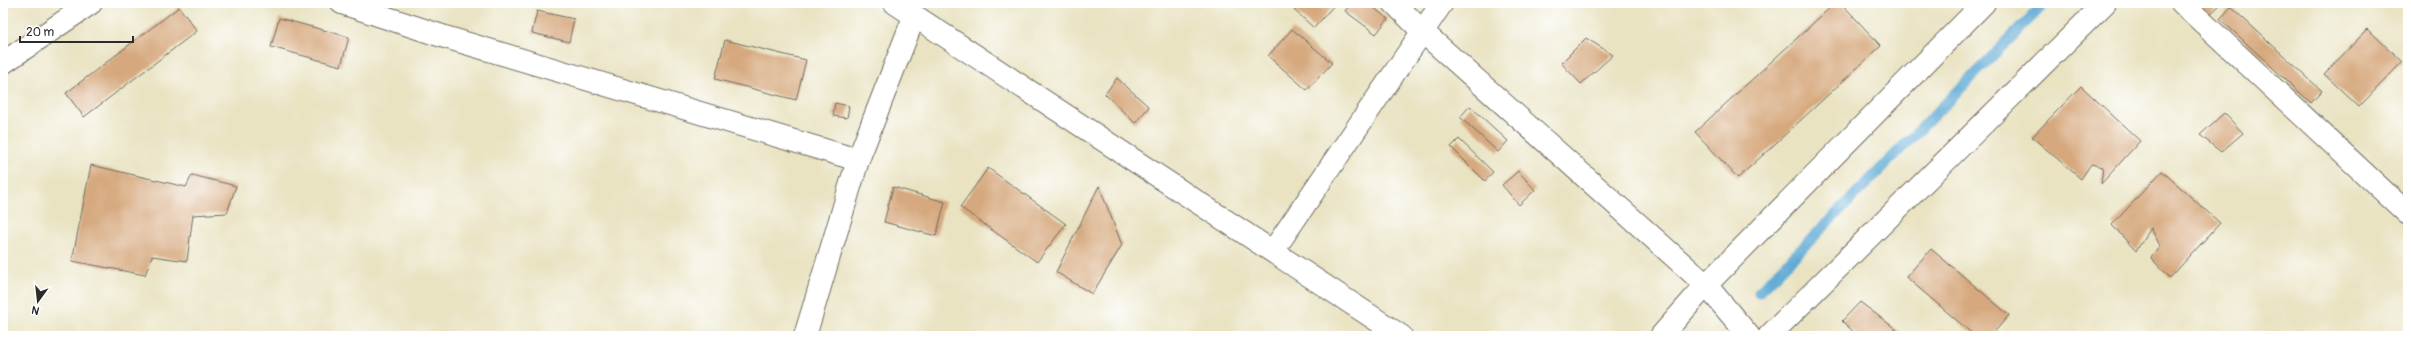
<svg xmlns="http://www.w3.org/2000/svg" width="2411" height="339" font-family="Pangolin,sans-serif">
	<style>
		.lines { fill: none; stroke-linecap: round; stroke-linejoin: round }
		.stream { stroke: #59a6d2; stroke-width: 11 }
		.building { fill: #d6a87d }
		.minor-casing { stroke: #6e6b60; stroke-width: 24 }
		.major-casing { stroke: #6e6b60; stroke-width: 24 }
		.minor { stroke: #fff; stroke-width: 22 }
		.major { stroke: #fff; stroke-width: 22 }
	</style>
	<rect width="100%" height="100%" fill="#fff"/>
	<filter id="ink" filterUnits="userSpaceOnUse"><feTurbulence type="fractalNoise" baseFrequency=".025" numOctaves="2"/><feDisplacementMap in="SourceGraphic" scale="8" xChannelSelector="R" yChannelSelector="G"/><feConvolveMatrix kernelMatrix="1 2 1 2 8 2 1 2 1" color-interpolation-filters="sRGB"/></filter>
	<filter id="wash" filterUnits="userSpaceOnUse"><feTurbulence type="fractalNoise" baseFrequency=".012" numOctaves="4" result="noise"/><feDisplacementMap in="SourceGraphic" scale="16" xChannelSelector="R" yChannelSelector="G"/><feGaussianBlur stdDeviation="0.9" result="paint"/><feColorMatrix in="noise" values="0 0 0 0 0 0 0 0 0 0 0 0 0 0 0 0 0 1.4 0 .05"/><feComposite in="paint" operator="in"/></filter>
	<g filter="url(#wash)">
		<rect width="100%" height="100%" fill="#e9e3c2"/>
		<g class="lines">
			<polyline class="stream" points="1759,292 2045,3"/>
		</g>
		<g id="blocks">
			<g class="building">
				<polygon points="1300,3 1336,3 1314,28 1294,10"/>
				<polygon points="1351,3 1368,3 1388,19 1376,34 1345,11"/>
				<polygon points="1835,3 1841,3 1881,46 1738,178 1695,132"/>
				<polygon points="2192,3 2222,3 2206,18"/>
				<polygon points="179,7 197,31 84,117 66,93"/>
				<polygon points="2231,7 2322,91 2311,103 2220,19"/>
				<polygon points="537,11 574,19 569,42 532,33"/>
				<polygon points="279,18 349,37 341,66 271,47"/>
				<polygon points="1292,29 1332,63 1307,90 1268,56"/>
				<polygon points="2368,29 2402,62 2359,107 2324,74"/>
				<polygon points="1586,38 1613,55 1581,84 1561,63"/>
				<polygon points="725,40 806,60 796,100 715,79"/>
				<polygon points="1117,78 1149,107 1135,123 1105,94"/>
				<polygon points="2081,86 2140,141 2101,184 2103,167 2091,164 2081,179 2032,137"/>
				<polygon points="835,103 849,106 847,118 833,116"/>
				<polygon points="1470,106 1508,141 1498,152 1460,117"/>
				<polygon points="2224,113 2243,133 2221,152 2200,135"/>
				<polygon points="1459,139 1493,172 1485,181 1451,147"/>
				<polygon points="91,165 186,187 192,175 236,186 227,213 193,215 187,261 152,256 145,275 72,261"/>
				<polygon points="988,168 1066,224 1037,262 960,207"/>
				<polygon points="1518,171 1535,190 1519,205 1502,185"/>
				<polygon points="2162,171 2220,223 2170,278 2151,258 2160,246 2151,228 2136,251 2112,225"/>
				<polygon points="1099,186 1122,245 1092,294 1056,272"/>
				<polygon points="893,187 945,202 936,236 884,222"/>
				<polygon points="1931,249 2009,315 1991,336 1975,336 1906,277"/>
				<polygon points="1860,302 1901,333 1899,336 1858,336 1842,321"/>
			</g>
		</g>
	</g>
	<g filter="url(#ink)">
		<use href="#blocks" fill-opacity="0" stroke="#6e6b60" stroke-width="1"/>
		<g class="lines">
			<g class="minor-casing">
				<g id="minor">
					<polyline points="342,3 445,37 858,160"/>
					<polyline points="895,3 1401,336"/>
					<polyline points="1394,3 1423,32 1706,285 1749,336"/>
					<polyline points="2182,3 2408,214"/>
					<polyline points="1273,251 1442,3"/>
					<polyline points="805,336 858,160 914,17"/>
					<polyline points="1661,336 1706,285 1984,3"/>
					<polyline points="1769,336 2105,3"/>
				</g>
			</g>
			<g class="major-casing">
				<polyline id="major" points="3,63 91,3"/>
			</g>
			<use href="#minor" class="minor"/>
			<use href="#major" class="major"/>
		</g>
	</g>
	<rect width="2411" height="339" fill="none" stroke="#fff" stroke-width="16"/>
	<g transform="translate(38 301) rotate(195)" stroke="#ffffff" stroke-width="3" paint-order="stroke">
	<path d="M0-3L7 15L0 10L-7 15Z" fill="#2b2b2b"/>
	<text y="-6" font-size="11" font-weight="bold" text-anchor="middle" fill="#2b2b2b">N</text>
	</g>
	<path d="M20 36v6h113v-6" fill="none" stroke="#2b2b2b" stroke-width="2"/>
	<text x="26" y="36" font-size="12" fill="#2b2b2b" stroke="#ffffff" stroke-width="3" paint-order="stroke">20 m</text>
</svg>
